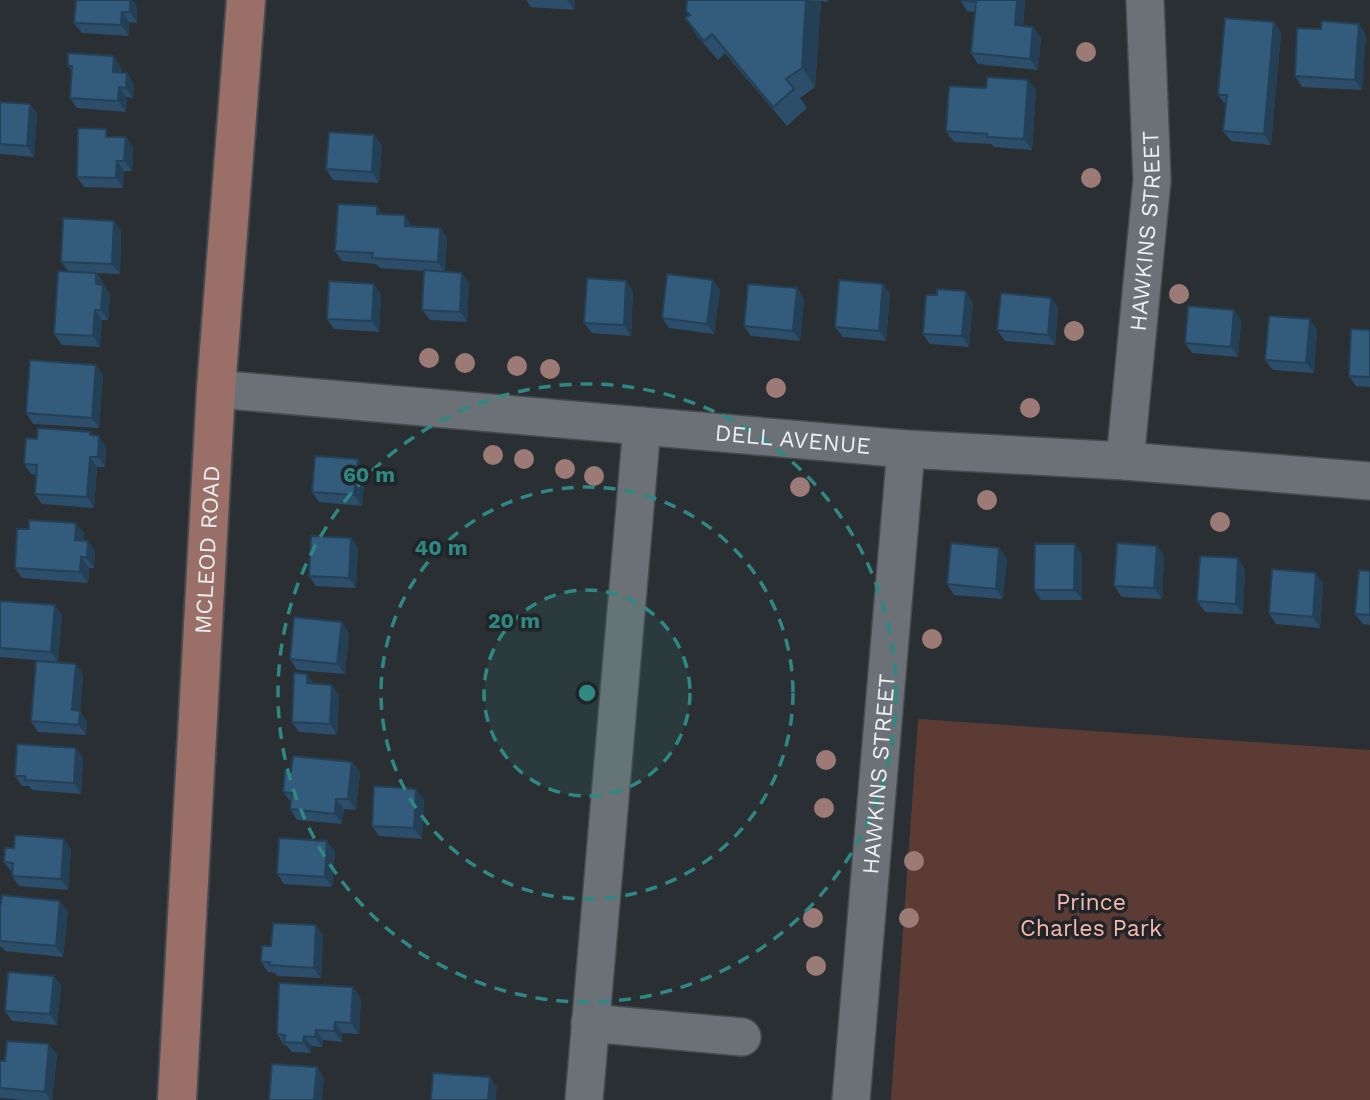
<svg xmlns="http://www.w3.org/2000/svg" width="1370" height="1100" font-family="'Work Sans',sans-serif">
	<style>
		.green { fill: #5c3b35 }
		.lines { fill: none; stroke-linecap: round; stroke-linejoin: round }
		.minor-casing { stroke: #464b4f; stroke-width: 40 }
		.major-casing { stroke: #464b4f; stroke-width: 42 }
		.minor { stroke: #6b7176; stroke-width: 37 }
		.major { stroke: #996f68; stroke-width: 38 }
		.tree { fill: #9c7a75 }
		.wall { fill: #2c4e6a }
		.shaded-wall { fill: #244056 }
		.building { fill: #335b7b; stroke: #244056; stroke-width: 2 }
		.ring { fill: none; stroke: #308882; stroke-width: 3.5; stroke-dasharray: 12 9 }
		.labels { text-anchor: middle; stroke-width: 7; stroke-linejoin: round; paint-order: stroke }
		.street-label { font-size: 23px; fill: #ebeff2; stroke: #20252a }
		.park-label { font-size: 23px; fill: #f9b7ab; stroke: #20252a }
		.centre { fill: #308882; stroke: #20252a; stroke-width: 3.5 }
		.ring-label { font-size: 21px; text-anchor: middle; font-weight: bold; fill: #308882; stroke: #20252a; stroke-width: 7; stroke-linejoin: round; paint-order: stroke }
	</style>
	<rect width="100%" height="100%" fill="#2a2f34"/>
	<polygon class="green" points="918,719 1370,750 1370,1100 891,1100"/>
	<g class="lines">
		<g class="minor-casing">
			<g id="minor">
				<path id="s1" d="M216 389 906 449 1125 461 1370 481"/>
				<path id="s2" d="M1125 461 1152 180 1145 0"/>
				<polyline points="590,1023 742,1037"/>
				<polyline points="584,1100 642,426"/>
				<path id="s3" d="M851 1100 906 449"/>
			</g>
		</g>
		<g class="major-casing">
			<g id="major">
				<path id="s4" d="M177 1100 216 389 246 0"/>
			</g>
		</g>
		<use href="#minor" class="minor"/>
		<use href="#major" class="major"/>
	</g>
	<g class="tree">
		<circle cx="1086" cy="52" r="10"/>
		<circle cx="1091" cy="178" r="10"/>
		<circle cx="1179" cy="294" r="10"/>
		<circle cx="1074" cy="331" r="10"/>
		<circle cx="429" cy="358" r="10"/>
		<circle cx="465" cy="363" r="10"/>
		<circle cx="517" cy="366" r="10"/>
		<circle cx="550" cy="369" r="10"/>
		<circle cx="776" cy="388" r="10"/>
		<circle cx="1030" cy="408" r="10"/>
		<circle cx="493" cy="455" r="10"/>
		<circle cx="524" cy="459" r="10"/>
		<circle cx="565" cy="469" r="10"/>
		<circle cx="594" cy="476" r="10"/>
		<circle cx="800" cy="487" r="10"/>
		<circle cx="987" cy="500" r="10"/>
		<circle cx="1220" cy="522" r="10"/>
		<circle cx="932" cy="639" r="10"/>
		<circle cx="826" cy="760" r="10"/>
		<circle cx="824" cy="808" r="10"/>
		<circle cx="914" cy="861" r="10"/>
		<circle cx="813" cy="918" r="10"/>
		<circle cx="909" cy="918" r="10"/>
		<circle cx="816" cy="966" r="10"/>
	</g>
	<g class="wall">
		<polygon points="526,0 575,0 574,10 531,7"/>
		<polygon points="687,0 828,0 828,2 821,1 815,87 800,98 807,108 787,126 725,53 718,60 698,37 685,18 689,15 686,11"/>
		<polygon points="960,0 1025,0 1023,26 1041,37 1038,70 978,64 971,53 975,12 967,11"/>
		<polygon points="137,6 137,23 129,22 129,36 82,33 74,23"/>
		<polygon points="1274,22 1281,33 1271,145 1231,141 1223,131 1226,105 1218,95"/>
		<polygon points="1321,29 1366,34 1362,90 1302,87 1295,76"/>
		<polygon points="68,66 121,67 121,73 134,84 133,98 127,97 126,112 77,108 70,98 72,72"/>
		<polygon points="1028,80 1036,90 1032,150 994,147 991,144 954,142 946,131"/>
		<polygon points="0,102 30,104 37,114 34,157 0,154"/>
		<polygon points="111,137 126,137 133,148 132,171 124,171 123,188 84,187 77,177"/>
		<polygon points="382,145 379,183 333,180 326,169"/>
		<polygon points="377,206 382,214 412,226 440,228 447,238 445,271 462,273 469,283 467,322 430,320 422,310 424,271 380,268 376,264 342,261 335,251"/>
		<polygon points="121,231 120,274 97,273 110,295 108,320 102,320 100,347 62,345 54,334 68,271 61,262"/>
		<polygon points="713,280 720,290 714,334 669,328 662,318"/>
		<polygon points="883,284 890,294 886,341 843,337 835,327"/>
		<polygon points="797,288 804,299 800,341 751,336 744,326"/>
		<polygon points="633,291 631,336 592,333 584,323"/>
		<polygon points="381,294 379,332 334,329 327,319"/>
		<polygon points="1051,298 1058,308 1055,345 1005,341 997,330"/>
		<polygon points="973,302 969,347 930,344 923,334"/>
		<polygon points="1241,320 1238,357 1192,353 1185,343"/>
		<polygon points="1317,329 1314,373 1273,370 1265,360"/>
		<polygon points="1370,330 1370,387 1356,386 1349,376"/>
		<polygon points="96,365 103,375 99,428 33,424 26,413"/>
		<polygon points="93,435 106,446 105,467 97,467 94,508 42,504 35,494 36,475 31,474 24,464"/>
		<polygon points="365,470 362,506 319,502 312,492"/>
		<polygon points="84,533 83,540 95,551 94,568 89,568 88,583 22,578 15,568"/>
		<polygon points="351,538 358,548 356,588 316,586 309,576"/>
		<polygon points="1157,546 1164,556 1162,599 1122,597 1114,586"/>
		<polygon points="1082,554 1082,600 1041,600 1034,590"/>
		<polygon points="1007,558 1003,599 954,595 947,584"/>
		<polygon points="1245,569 1243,614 1205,612 1197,601"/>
		<polygon points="1370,571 1370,625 1363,624 1355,614"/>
		<polygon points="1323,583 1320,628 1276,624 1269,613"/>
		<polygon points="0,601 62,615 58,662 0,657"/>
		<polygon points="349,633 345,674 297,670 290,659"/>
		<polygon points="83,674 80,712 87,721 86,735 38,732 31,721"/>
		<polygon points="339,695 337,735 299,732 292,722"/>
		<polygon points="76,748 83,758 81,794 32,790 29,786 22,786 15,776"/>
		<polygon points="352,762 360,772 356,810 344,809 342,824 297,820 290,809 291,802 283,792 291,772"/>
		<polygon points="424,799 422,839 379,836 372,826"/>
		<polygon points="14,848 71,849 68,890 19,886 12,876 12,872 4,862"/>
		<polygon points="335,851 332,887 284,884 277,874"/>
		<polygon points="0,902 68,911 63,957 5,951 2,947 0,947"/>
		<polygon points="323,935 321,978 277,976 275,973 268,972 261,962 271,946"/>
		<polygon points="54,976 61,986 57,1025 12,1021 5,1011"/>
		<polygon points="361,998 359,1034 342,1033 342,1042 323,1040 322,1047 311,1046 311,1053 292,1052 286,1045 284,1045 277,1034"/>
		<polygon points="57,1055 52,1100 23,1100 0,1098 0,1061 5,1061"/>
	</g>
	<g class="shaded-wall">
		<polygon points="130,0 133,0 137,6 137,23 130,12"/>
		<polygon points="567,0 575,0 574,10"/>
		<polygon points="806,0 821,1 815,87 802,68"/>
		<polygon points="1017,0 1025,0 1022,35 1015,25"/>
		<polygon points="122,12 129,22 129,36 121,25"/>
		<polygon points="1274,22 1281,33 1271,145 1264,134"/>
		<polygon points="1359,24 1366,34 1362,90 1355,80"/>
		<polygon points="1033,27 1041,37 1038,70 1030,59"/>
		<polygon points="114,56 121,67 120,82 113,72"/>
		<polygon points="127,73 134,84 133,98 126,88"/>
		<polygon points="1028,80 1036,90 1032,150 1024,139"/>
		<polygon points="119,87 127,97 126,112 118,101"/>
		<polygon points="30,104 37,114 34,157 27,146"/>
		<polygon points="374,135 382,145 379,183 372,172"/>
		<polygon points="126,137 133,148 132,171 124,161"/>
		<polygon points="117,161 124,171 123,188 116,178"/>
		<polygon points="377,206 384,217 377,214"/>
		<polygon points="405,215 412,226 405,226"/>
		<polygon points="114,221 121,231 120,274 112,264"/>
		<polygon points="440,228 447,238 445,273 438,262"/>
		<polygon points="96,273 110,295 108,320 101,310 96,284"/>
		<polygon points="462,273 469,283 467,322 460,312"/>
		<polygon points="713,280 720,290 714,334 707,324"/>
		<polygon points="626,281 633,291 631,336 624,325"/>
		<polygon points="374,284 381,294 379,332 372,321"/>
		<polygon points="883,284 890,294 886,341 879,331"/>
		<polygon points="797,288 804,299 800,341 793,331"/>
		<polygon points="966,291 973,302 969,347 962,336"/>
		<polygon points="1051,298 1058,308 1055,345 1048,335"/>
		<polygon points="95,310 102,320 100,347 93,336"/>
		<polygon points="1234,310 1241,320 1238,357 1231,347"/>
		<polygon points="1310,319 1317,329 1314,373 1306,363"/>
		<polygon points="96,365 103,375 99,428 92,418"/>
		<polygon points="99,436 106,446 105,467 98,457"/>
		<polygon points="90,457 97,467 94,508 87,497"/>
		<polygon points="358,459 365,470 362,506 354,495"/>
		<polygon points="76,523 84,533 83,550 75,540"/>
		<polygon points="351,538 358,548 356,588 349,578"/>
		<polygon points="88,541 95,551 94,568 87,558"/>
		<polygon points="1075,544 1082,554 1082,600 1074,590"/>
		<polygon points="1157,546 1164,556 1162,599 1154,588"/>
		<polygon points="999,548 1007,558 1003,599 996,589"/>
		<polygon points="81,557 89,568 88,583 80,572"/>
		<polygon points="1238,558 1245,569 1243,614 1236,604"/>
		<polygon points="1316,573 1323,583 1320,628 1313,617"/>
		<polygon points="55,605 62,615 58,662 51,652"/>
		<polygon points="342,622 349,633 345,674 337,664"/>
		<polygon points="76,664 83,674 80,712 87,721 86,735 79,725 72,710"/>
		<polygon points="307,674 315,685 307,683"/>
		<polygon points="332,685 339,695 337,735 330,724"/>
		<polygon points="76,748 83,758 81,794 74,783"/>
		<polygon points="352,762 360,772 356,810 348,799"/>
		<polygon points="416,789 424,799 422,839 414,828"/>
		<polygon points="336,799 344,809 342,824 335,814"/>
		<polygon points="64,839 71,849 68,890 61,879"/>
		<polygon points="327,841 335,851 332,887 325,877"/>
		<polygon points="60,901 68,911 63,957 56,946"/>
		<polygon points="316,925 323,935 321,978 314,968"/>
		<polygon points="54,976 61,986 57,1025 50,1014"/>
		<polygon points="353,987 361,998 359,1034 351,1023"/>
		<polygon points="335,1022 342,1033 342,1042 334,1031"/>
		<polygon points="316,1030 323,1040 322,1047 315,1037"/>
		<polygon points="304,1036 311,1046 311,1053 303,1043"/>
		<polygon points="49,1044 57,1055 52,1100 50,1100 45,1092"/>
		<polygon points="317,1067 324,1078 322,1100 314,1100"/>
		<polygon points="490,1077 497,1087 496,1100 488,1100"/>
	</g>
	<g class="building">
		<polygon points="76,0 130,0 130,12 122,12 121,25 74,23"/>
		<polygon points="687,0 806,0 802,68 786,79 794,89 773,107 712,34 704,41 685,18 690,15 686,11"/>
		<polygon points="960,0 1017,0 1015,25 1033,27 1030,59 971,53 976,2"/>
		<polygon points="1225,18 1274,22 1264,134 1223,131 1227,95 1218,95"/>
		<polygon points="1322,21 1359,24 1355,80 1295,76 1297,28 1321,29"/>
		<polygon points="68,53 114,56 113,72 127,73 126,88 119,87 118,101 70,98 72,66 68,66"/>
		<polygon points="987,77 1028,80 1024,139 987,137 987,134 946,131 949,86 986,88"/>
		<polygon points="0,102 30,104 27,146 0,144"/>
		<polygon points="78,128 106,129 106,137 126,137 124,161 117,161 116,178 77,177"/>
		<polygon points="329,132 374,135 372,172 326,169"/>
		<polygon points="338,204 377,206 377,214 405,215 405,226 440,228 438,262 372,258 373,253 335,251"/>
		<polygon points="63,218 114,221 112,264 61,262"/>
		<polygon points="424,270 462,273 460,312 422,310"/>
		<polygon points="58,271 96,273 96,284 103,285 101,310 95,310 93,336 54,334"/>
		<polygon points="667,274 713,280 707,324 662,318"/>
		<polygon points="587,278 626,281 624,325 584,323"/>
		<polygon points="839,280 883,284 879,331 835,327"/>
		<polygon points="329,281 374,284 372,321 327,319"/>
		<polygon points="748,284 797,288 793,331 744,326"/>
		<polygon points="937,289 966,291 962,336 923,334 926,295 937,295"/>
		<polygon points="1001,293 1051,298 1048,335 997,330"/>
		<polygon points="1188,306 1234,310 1231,347 1185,343"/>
		<polygon points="1269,316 1310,319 1306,363 1265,360"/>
		<polygon points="1351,329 1370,330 1370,377 1349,376"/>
		<polygon points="30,360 96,365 92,418 26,413"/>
		<polygon points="38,428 91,432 90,435 99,436 98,457 90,457 87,497 35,494 37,465 24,464 26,438 37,439"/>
		<polygon points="315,456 358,459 354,495 312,492"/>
		<polygon points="29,520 76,523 75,540 88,541 87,558 81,557 80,572 15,568 17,529 29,529"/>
		<polygon points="311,536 351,538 349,578 309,576"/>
		<polygon points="951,543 999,548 996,589 947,584"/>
		<polygon points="1117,543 1157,546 1154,588 1114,586"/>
		<polygon points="1035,544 1075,544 1074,590 1034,590"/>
		<polygon points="1200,556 1238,558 1236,604 1197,601"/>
		<polygon points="1272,569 1316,573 1313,617 1269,613"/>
		<polygon points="1359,570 1370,571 1370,615 1355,614"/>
		<polygon points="0,601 55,605 51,652 0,648"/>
		<polygon points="294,617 342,622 337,664 290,659"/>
		<polygon points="36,661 76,664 72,710 80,711 79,725 31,721"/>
		<polygon points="294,673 307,674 307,683 332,685 330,724 292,722"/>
		<polygon points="17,744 76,748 74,783 25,780 25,776 15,776"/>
		<polygon points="293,756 352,762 348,799 336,799 335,814 290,809 292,793 283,792 285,771 291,772"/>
		<polygon points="374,786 416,789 414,828 372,826"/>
		<polygon points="15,835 64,839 61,879 12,876 13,863 4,862 5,848 14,848"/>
		<polygon points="279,838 327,841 325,877 277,874"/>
		<polygon points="2,895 60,901 56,946 0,941 0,902 1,903"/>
		<polygon points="273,923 316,925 314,968 269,965 270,962 261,962 262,946 271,946"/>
		<polygon points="8,972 54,976 50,1014 5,1011"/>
		<polygon points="279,983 353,987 351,1023 335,1022 334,1031 316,1030 315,1037 304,1036 303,1043 284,1042 285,1035 277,1034"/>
		<polygon points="7,1041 49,1044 45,1092 0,1088 0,1061 5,1061"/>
		<polygon points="272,1064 317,1067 314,1100 269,1100"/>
		<polygon points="433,1073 490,1077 488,1100 431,1100"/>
	</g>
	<circle cx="587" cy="693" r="103" fill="#308882" fill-opacity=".12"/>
	<g class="ring">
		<circle cx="587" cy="693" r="103"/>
		<circle cx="587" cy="693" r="206"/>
		<circle cx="587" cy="693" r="309"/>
	</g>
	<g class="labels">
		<g class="street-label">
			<text dy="8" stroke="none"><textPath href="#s2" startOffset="231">HAWKINS STREET</textPath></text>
			<text dy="8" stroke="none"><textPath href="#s1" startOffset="579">DELL AVENUE</textPath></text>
			<text dy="8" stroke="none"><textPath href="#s4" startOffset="551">MCLEOD ROAD</textPath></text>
			<text dy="8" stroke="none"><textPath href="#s3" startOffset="327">HAWKINS STREET</textPath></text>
		</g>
		<g class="park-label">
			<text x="1091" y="910">Prince<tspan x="1091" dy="26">Charles Park</tspan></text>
		</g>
	</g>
	<circle cx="587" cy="693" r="10" class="centre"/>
	<g class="ring-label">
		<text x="369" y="482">60 m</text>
		<text x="441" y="555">40 m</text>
		<text x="514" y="628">20 m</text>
	</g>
</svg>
